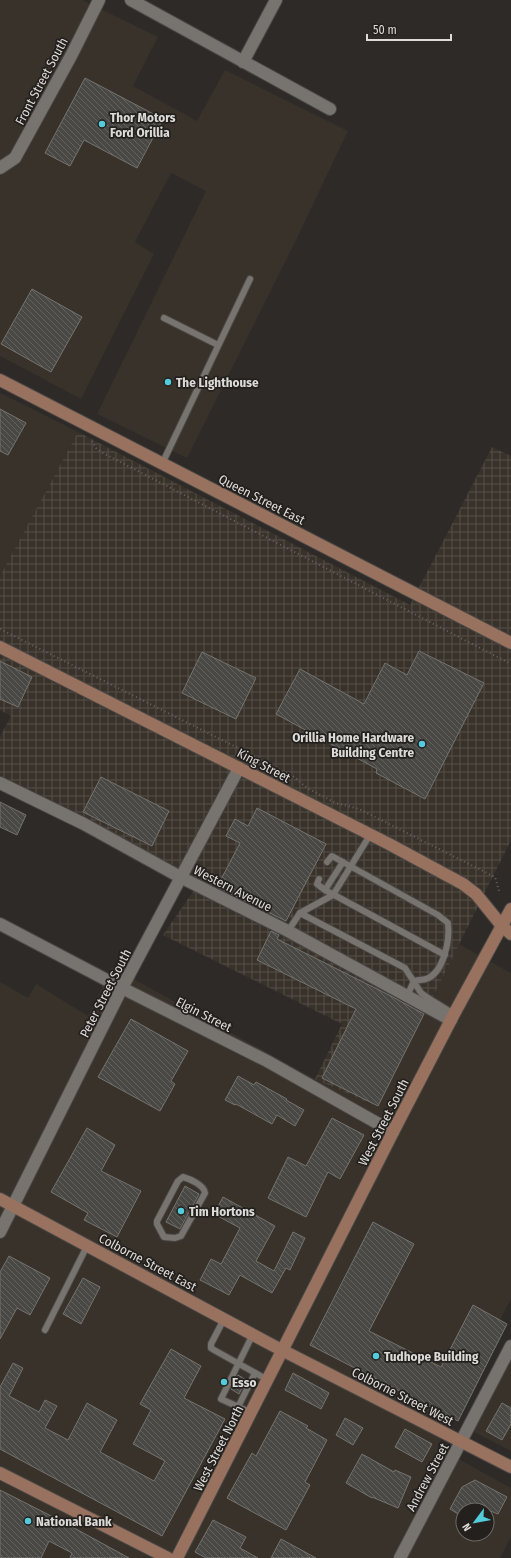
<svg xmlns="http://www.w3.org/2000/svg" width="511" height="1558" font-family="'Fira Sans Condensed',sans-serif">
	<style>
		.built { fill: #39322b; fill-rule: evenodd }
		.industrial { fill: url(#industrial-grid) }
		.building { fill: url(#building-back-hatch); stroke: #74736e }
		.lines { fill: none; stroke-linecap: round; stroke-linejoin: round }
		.lane-casing { stroke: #494744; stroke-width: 8 }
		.street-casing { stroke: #494744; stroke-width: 14 }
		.secondary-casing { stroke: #494744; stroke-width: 14 }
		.path { stroke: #666361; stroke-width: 2; stroke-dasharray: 1 3; stroke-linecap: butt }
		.lane { stroke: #77736f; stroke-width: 6 }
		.street { stroke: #77736f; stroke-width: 12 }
		.secondary { stroke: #99725f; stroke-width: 12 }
		.poi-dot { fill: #53cbda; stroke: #23201d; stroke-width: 1.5 }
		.labels { text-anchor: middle; stroke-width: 3.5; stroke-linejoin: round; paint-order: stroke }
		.street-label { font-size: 13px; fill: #dddbd9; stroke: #23201d }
		.poi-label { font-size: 13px; font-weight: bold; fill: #dddbd9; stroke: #23201d; text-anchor: start }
	</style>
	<defs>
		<pattern id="industrial-grid" width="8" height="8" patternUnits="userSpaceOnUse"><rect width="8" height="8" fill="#39322b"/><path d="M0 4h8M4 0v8" fill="none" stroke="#554f49"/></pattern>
		<pattern id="building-back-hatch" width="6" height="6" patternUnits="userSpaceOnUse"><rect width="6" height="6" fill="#494844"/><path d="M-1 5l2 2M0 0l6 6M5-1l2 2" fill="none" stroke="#63625e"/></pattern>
	</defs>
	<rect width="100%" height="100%" fill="#2d2a27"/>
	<g class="built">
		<polygon points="0,0 82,0 158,37 133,86 197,121 225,70 348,131 297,238 187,458 97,414 206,191 171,173 135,242 154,254 81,399 0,356"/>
		<polygon points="0,393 78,432 0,576"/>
		<path d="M459 944 511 973V1298L437 1447 511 1488V1537L500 1558H0V982L28 998 36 984 88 1016 112 967 315 1079 378 1107ZM463 1510H487V1534H463Z"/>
		<polygon points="511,1353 511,1451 472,1431"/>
	</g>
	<polygon class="industrial" points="78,432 410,605 492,447 511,456 511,840 378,1107 315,1079 342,1024 163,935 199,883 0,783 0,737 11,716 0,710 0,576"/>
	<g class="building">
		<polygon points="85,78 163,119 137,168 84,140 70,166 45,153"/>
		<polygon points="32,289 82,317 51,372 1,344"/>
		<polygon points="0,409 26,423 8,455 0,451"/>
		<polygon points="419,651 484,683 425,799 376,773 377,769 276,714 300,669 364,704 385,663 407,675"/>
		<polygon points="202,652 256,678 236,719 182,693"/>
		<polygon points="0,661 32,677 18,707 0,699"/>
		<polygon points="101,777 169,811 152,846 83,812"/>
		<polygon points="0,802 26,815 17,835 0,827"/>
		<polygon points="257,808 326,844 286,921 217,887 240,843 226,836 235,819 248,826"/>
		<polygon points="271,931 279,935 277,939 389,995 424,1014 378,1106 322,1078 356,1009 257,960"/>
		<polygon points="131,1019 188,1051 171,1081 175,1084 160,1111 98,1077"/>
		<polygon points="238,1076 254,1085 256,1082 287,1099 286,1100 304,1110 295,1126 277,1115 272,1124 236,1104 235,1105 225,1100"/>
		<polygon points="332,1118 364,1135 340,1179 328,1172 306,1217 268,1198 288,1157 306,1166"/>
		<polygon points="87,1128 115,1145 101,1171 141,1191 117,1237 84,1220 88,1213 51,1192"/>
		<polygon points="185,1186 199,1194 180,1229 166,1222"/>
		<polygon points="223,1197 275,1226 256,1261 274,1271 293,1232 305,1238 290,1270 286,1268 272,1293 240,1275 229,1295 200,1280 211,1259 221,1264 240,1228 214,1214"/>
		<polygon points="373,1222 414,1244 369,1331 441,1367 473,1305 507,1324 458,1421 310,1345"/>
		<polygon points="9,1256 50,1278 30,1315 17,1308 0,1339 0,1272"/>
		<polygon points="83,1278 100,1287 81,1324 63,1314"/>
		<polygon points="171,1349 201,1366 184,1398 225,1419 162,1536 0,1449 0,1387 13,1363 23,1368 9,1396 39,1412 45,1400 57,1406 45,1428 68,1440 87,1403 117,1420 100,1452 154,1481 165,1461 133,1444 151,1410 140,1404"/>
		<polygon points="293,1373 329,1393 321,1409 285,1390"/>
		<polygon points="238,1375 246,1380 239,1394 231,1389"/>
		<polygon points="502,1403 511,1408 511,1424 502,1440 486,1431"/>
		<polygon points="280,1411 308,1426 306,1428 327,1440 305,1482 310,1485 286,1530 227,1498 252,1453 256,1456"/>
		<polygon points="345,1418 363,1428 353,1445 336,1435"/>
		<polygon points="405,1429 432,1444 422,1462 395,1447"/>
		<polygon points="362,1454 394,1472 395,1470 411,1477 398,1508 372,1497 372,1498 346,1483"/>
		<polygon points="475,1480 507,1497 498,1514 488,1510 463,1510 463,1517 450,1509 462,1487"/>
		<polygon points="0,1490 65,1523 129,1558 70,1558 72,1553 49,1541 41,1558 0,1558"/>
		<polygon points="213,1520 246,1537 240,1548 258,1558 206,1558 195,1552"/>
		<polygon points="281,1539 316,1558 271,1558"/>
	</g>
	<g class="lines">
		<g class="lane-casing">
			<g id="lane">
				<polyline points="164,318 218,345"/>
				<polyline points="162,464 250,279"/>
				<polyline points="370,835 333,895 300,913 405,968 421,993 428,998 454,1014"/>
				<path d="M327 862 332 856 438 915 448 923C450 939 444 973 426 979 422 980 418 980 414 981"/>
				<polyline points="319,879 317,884 325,890 445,955"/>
				<polyline points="325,890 343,862"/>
				<polyline points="288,931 300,913"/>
				<polyline points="407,996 414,981"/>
				<path d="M183 1177C190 1179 204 1185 205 1193L181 1236 175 1238 164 1237 157 1224V1221L178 1181Z"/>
				<polyline points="224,1319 211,1344 211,1348 214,1350 268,1380"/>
				<polyline points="45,1330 87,1246"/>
				<polyline points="238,1407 255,1373"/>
				<polyline points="252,1413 221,1399 253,1334"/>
			</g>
		</g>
		<g class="street-casing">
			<g id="street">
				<polyline points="131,0 330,109"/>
				<polyline points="243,62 276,0"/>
				<polyline points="0,168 15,158 71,56 99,0"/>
				<polyline points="0,783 84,824 182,878 288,931 451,1020"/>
				<polyline points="0,924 122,988 267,1061 393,1132"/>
				<polyline points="0,1232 122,988 239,768"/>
				<polyline points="400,1558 511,1346"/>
			</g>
		</g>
		<g class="secondary-casing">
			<g id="secondary">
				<polyline points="0,380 511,643"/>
				<polyline points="0,647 389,844 463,884 476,894 502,926 511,934"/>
				<polyline points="0,1199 272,1345 511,1467"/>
				<polyline points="0,1473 168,1558"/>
				<polyline points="177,1558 393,1132 454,1014 511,909"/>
			</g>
		</g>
		<g class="path">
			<polyline points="92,441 96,448 103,453 511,664"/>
			<polyline points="0,629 242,750 294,777 307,788 336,803 359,809 495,877 499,891"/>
		</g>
		<use href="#lane" class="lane"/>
		<use href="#street" class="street"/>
		<use href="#secondary" class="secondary"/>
	</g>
	<g class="poi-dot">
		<circle cx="102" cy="124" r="4"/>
		<circle cx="168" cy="382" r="4"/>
		<circle cx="422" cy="744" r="4"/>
		<circle cx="181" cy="1211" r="4"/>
		<circle cx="376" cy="1356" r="4"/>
		<circle cx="224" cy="1382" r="4"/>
		<circle cx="28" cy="1521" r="4"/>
	</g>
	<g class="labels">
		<g class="street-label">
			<text transform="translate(41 81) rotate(-62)" y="5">Front Street South</text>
			<text transform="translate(262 499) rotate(27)" y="5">Queen Street East</text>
			<text transform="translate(264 765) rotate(28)" y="5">King Street</text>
			<text transform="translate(233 888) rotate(27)" y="5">Western Avenue</text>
			<text transform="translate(105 993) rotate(-63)" y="5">Peter Street South</text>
			<text transform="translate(204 1014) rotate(27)" y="5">Elgin Street</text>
			<text transform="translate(383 1122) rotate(-63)" y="5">West Street South</text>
			<text transform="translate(148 1262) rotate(28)" y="5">Colborne Street East</text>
			<text transform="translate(403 1396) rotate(27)" y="5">Colborne Street West</text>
			<text transform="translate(218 1448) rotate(-63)" y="5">West Street North</text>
			<text transform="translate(427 1477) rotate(-62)" y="5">Andrew Street</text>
		</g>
		<g class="poi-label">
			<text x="110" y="122">Thor Motors<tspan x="110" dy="15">Ford Orillia</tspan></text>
			<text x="176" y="387">The Lighthouse</text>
			<text x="414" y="742" text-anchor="end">Orillia Home Hardware<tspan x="414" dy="15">Building Centre</tspan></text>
			<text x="189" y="1216">Tim Hortons</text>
			<text x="384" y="1361">Tudhope Building</text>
			<text x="232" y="1387">Esso</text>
			<text x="36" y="1526">National Bank</text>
		</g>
	</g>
	<g transform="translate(475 1522) rotate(238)"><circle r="19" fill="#23201d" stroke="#6d6b68"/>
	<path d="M0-3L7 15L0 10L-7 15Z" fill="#53cbda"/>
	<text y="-6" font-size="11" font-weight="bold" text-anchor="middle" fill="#dddbd9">N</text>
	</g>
	<path d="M367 34v6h84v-6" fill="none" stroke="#dddbd9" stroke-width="2"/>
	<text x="373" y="34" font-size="12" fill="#dddbd9" stroke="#23201d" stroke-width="3" paint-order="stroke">50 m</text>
</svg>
